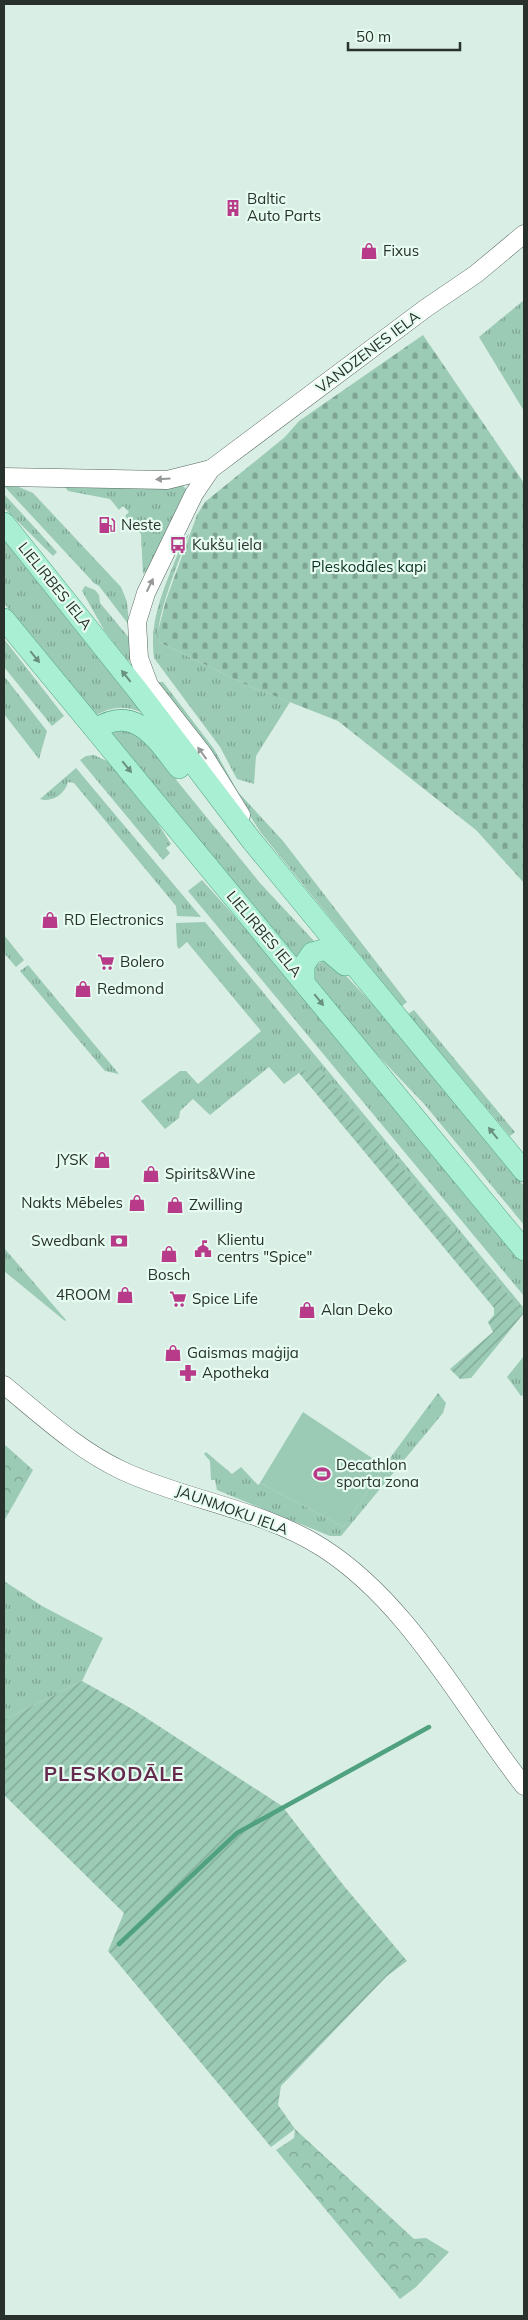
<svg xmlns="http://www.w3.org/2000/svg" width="528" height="2320" font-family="Mulish,sans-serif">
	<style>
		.grass { fill: url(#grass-tufts) }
		.forest { fill: url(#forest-crowns) }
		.cemetery { fill: url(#cemetery-stones) }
		.garden { fill: url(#garden-furrows) }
		.pitch { fill: #9bcab5 }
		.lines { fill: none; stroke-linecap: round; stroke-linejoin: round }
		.stream { stroke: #4fa180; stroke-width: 4.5 }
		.tertiary-casing { stroke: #54675f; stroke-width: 19 }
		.primary-casing { stroke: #57a586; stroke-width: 22 }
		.tertiary { stroke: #fff; stroke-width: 18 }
		.primary { stroke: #a9efd3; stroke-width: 21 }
		.oneway { fill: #949896 }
		.oneway2 { fill: #699080 }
		.labels { text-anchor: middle; stroke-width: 4.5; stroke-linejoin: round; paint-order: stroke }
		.poi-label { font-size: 15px; fill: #29312d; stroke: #e6fcf1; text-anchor: start }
		.street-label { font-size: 15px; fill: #29312d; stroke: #e6fcf1 }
		.park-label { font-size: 15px; fill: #0c3225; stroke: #e6fcf1 }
		.district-label { font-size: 20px; font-weight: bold; letter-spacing: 1px; fill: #672a4f; stroke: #e6fcf1 }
	</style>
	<defs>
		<pattern id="grass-tufts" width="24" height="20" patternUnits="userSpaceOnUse" patternTransform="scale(1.25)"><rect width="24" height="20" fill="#9bcab5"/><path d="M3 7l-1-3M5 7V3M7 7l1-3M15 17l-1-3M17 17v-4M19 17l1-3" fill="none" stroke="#7ea594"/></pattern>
		<pattern id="forest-crowns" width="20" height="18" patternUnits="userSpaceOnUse" patternTransform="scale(1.25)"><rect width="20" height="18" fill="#9bcab5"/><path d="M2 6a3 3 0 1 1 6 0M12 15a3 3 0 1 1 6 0" fill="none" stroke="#7ea594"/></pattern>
		<pattern id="cemetery-stones" width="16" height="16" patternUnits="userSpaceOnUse" patternTransform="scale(1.25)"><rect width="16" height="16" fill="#9bcab5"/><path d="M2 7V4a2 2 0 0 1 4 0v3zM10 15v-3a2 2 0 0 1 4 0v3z" fill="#7ea594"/></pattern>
		<pattern id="garden-furrows" width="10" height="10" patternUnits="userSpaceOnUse" patternTransform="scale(1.25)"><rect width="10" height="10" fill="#9bcab5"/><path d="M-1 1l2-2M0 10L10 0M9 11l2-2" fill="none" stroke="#7ea594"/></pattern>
	</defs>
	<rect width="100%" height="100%" fill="#d9eee4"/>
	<g class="grass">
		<polygon points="524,300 524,411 479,337"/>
		<polygon points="181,484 188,491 183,496 150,568 143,574 141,534 125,516 129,512 123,506 119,510 110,499 68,491 65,487"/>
		<polygon points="4,486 19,487 33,493 121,587 127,602 129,625 99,586 94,583"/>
		<polygon points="4,494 57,552 53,556 4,508"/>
		<path d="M189 534C181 556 153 622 159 642L249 686 290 702 256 756 254 784 237 779 220 747 154 658C148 616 169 578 184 538Z"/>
		<path d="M4 536 144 713C124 705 113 706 94 716L4 603Z"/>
		<polygon points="85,586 95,590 99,595 100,603 130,639 130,661 127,660 104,630 82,591"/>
		<polygon points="4,639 64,716 52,726 4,667"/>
		<polygon points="4,676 47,731 39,759 4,714"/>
		<polygon points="160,682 163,682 214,749 238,792 283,841 407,1002 402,1006 261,833 236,794 157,684"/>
		<polygon points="113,730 130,731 143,739 260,883 315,942 296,961 109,734"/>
		<polygon points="94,755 111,763 152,814 171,844 166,848 170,853 163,860 80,760 86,756"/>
		<path d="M76 768 201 917 177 916 176 906 74 783 68 782C65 794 52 803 40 799Z"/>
		<polygon points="202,880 289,977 524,1263 524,1296 188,891"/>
		<polygon points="205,922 523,1307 524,1313 317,1066 299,1073 284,1084 269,1067 210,1115 193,1099 180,1111 179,1118 165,1129 141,1101 180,1071 186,1071 198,1084 261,1031 187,942 179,949 177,946 176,923"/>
		<polygon points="4,935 24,960 16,967 4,953"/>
		<polygon points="324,960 336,965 379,1011 524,1186 524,1225 425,1105 368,1045 313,979 312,968"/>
		<polygon points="28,965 119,1074 105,1071 20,971"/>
		<polygon points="414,1010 515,1132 510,1136 408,1014"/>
		<polygon points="5,1249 66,1320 65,1321 4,1271"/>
		<polygon points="524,1356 524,1395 521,1396 507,1377"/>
		<polygon points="438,1393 446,1403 443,1413 341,1536 330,1536 217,1490 215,1480 211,1480 210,1461 204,1454 206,1452 232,1474 241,1467 258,1485 260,1483 344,1527 384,1466"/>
		<polygon points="4,1581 42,1606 103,1638 82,1681 4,1720"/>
	</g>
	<g class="forest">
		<polygon points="4,1444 33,1470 4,1521"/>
		<polygon points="295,2129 414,2239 426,2238 449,2252 416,2287 400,2299 276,2150 294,2138"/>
	</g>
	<polygon class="cemetery" points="423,335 524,483 524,883 476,830 338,721 249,686 159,642 157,635 166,600 197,515 205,502 285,437 299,421"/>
	<g class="garden">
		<polygon points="317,1065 524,1313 471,1378 460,1379 450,1369 493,1332 488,1322 494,1315 494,1308 299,1073"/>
		<polygon points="82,1681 134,1710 282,1806 344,1886 407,1961 387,1976 281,2086 278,2105 295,2129 271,2147 108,1951 124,1913 4,1795 4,1720"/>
	</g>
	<polygon class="pitch" points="303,1412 384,1466 344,1527 260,1483"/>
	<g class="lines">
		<polyline class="stream" points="119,1944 237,1833 429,1727"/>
		<g class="tertiary-casing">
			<g id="tertiary">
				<polyline points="4,477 167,480 211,469"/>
				<polyline points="241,815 203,754 149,685 139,658 137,622 146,593 194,494 211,469 426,308 476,274 524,234"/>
				<path d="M4 1385C42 1416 78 1450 123 1471 188 1501 262 1509 323 1548 410 1604 462 1707 524 1786"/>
			</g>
		</g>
		<g class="primary-casing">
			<g id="primary">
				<polyline points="4,523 139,692 252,841 524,1171"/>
				<polyline points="4,619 524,1250"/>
				<path d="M96 729C135 703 157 740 179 768"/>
				<polyline points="304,982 304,965 312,953 326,949 345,965"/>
			</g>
		</g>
		<use href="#tertiary" class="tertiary"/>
		<use href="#primary" class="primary"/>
	</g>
	<defs><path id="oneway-solid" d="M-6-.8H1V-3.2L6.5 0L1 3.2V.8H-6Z" transform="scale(1.25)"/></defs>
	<g class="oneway">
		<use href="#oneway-solid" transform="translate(163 479) rotate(177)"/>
		<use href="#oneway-solid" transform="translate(150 585) rotate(-64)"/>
		<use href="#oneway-solid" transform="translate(202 753) rotate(-126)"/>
	</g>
	<g class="oneway2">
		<use href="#oneway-solid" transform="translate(35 657) rotate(51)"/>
		<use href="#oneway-solid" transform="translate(126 676) rotate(-129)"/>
		<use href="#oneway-solid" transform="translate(127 767) rotate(51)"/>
		<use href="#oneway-solid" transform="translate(319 1000) rotate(51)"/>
		<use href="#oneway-solid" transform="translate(493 1133) rotate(-129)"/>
	</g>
	<defs>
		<g id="building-bare" transform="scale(1.35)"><path d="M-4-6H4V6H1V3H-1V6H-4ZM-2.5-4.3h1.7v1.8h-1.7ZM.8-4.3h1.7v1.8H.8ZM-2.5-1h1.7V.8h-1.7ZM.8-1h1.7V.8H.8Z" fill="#b83b8a" stroke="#e6fcf1" stroke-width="2.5" paint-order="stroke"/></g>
		<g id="shop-bare" transform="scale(1.35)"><path d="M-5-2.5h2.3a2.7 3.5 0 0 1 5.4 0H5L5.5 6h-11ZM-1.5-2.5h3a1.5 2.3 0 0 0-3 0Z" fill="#b83b8a" stroke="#e6fcf1" stroke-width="2.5" paint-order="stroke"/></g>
		<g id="fuel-bare" transform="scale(1.35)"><path d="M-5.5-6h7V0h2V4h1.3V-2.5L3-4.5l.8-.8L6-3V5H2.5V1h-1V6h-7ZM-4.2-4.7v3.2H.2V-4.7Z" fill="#b83b8a" stroke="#e6fcf1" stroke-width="2.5" paint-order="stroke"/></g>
		<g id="bus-bare" transform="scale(1.35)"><path d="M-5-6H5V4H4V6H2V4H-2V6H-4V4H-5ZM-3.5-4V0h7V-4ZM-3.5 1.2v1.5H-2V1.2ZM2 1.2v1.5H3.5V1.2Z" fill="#b83b8a" stroke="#e6fcf1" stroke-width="2.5" paint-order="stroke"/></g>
		<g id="supermarket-bare" transform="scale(1.35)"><path d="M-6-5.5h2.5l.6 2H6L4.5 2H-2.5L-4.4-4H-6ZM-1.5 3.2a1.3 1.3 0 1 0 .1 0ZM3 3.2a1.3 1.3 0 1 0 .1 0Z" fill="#b83b8a" stroke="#e6fcf1" stroke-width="2.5" paint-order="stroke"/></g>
		<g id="bank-bare" transform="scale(1.35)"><path d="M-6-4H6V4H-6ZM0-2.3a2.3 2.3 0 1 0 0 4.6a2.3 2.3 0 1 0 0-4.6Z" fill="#b83b8a" stroke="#e6fcf1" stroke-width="2.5" paint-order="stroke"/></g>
		<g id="civic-bare" transform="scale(1.35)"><path d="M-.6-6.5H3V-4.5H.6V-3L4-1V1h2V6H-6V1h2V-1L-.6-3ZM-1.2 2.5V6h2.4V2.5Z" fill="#b83b8a" stroke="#e6fcf1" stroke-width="2.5" paint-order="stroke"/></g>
		<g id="pharmacy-bare" transform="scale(1.35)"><path d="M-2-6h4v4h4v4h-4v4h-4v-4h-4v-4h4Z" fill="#b83b8a" stroke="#e6fcf1" stroke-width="2.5" paint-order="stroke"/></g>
		<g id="stadium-bare" transform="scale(1.35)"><path d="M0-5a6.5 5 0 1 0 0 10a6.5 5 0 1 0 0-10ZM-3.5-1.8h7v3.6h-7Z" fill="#b83b8a" stroke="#e6fcf1" stroke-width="2.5" paint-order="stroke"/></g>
	</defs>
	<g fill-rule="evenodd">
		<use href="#building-bare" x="233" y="208"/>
		<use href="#shop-bare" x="369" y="251"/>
		<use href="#fuel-bare" x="107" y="525"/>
		<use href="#bus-bare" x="178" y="545"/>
		<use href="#shop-bare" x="50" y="920"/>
		<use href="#supermarket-bare" x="106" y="962"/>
		<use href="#shop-bare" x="83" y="989"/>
		<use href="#shop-bare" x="102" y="1160"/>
		<use href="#shop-bare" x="151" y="1174"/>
		<use href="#shop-bare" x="137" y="1203"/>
		<use href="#shop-bare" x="175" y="1205"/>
		<use href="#bank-bare" x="119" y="1241"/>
		<use href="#civic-bare" x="203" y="1249"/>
		<use href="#shop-bare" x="169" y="1254"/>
		<use href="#shop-bare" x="125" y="1295"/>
		<use href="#supermarket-bare" x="178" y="1299"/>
		<use href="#shop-bare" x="307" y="1310"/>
		<use href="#shop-bare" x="173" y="1353"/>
		<use href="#pharmacy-bare" x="188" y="1373"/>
		<use href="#stadium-bare" x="322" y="1474"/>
	</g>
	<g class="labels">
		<g class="poi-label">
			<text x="247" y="204">Baltic<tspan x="247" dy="17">Auto Parts</tspan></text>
			<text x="383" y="256">Fixus</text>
			<text x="121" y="530">Neste</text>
			<text x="192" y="550">Kukšu iela</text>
			<text x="64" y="925">RD Electronics</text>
			<text x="120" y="967">Bolero</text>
			<text x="97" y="994">Redmond</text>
			<text x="88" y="1165" text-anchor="end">JYSK</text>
			<text x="165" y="1179">Spirits&amp;Wine</text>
			<text x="123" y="1208" text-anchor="end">Nakts Mēbeles</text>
			<text x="189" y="1210">Zwilling</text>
			<text x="217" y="1245">Klientu<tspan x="217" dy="17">centrs "Spice"</tspan></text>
			<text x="105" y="1246" text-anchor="end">Swedbank</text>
			<text x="169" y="1280" text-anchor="middle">Bosch</text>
			<text x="111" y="1300" text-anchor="end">4ROOM</text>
			<text x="192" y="1304">Spice Life</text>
			<text x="321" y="1315">Alan Deko</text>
			<text x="187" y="1358">Gaismas maģija</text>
			<text x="202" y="1378">Apotheka</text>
			<text x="336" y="1470">Decathlon<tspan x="336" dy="17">sporta zona</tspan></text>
		</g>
		<g class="street-label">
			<text transform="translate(368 352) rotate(-37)" y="5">VANDZENES IELA</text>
			<text transform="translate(55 586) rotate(51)" y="5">LIELIRBES IELA</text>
			<text transform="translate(264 934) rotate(50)" y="5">LIELIRBES IELA</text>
			<text transform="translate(232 1510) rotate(20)" y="5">JAUNMOKU IELA</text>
		</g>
		<g class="park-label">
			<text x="369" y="572">Pleskodāles kapi</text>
		</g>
		<g class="district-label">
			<text x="114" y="1781">PLESKODĀLE</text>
		</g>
	</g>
	<rect width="528" height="2320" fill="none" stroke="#29312d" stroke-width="10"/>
	<path d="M348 42v8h112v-8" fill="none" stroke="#29312d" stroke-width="2.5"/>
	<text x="356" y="42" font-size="15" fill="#29312d" stroke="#e6fcf1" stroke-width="4" paint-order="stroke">50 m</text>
</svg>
